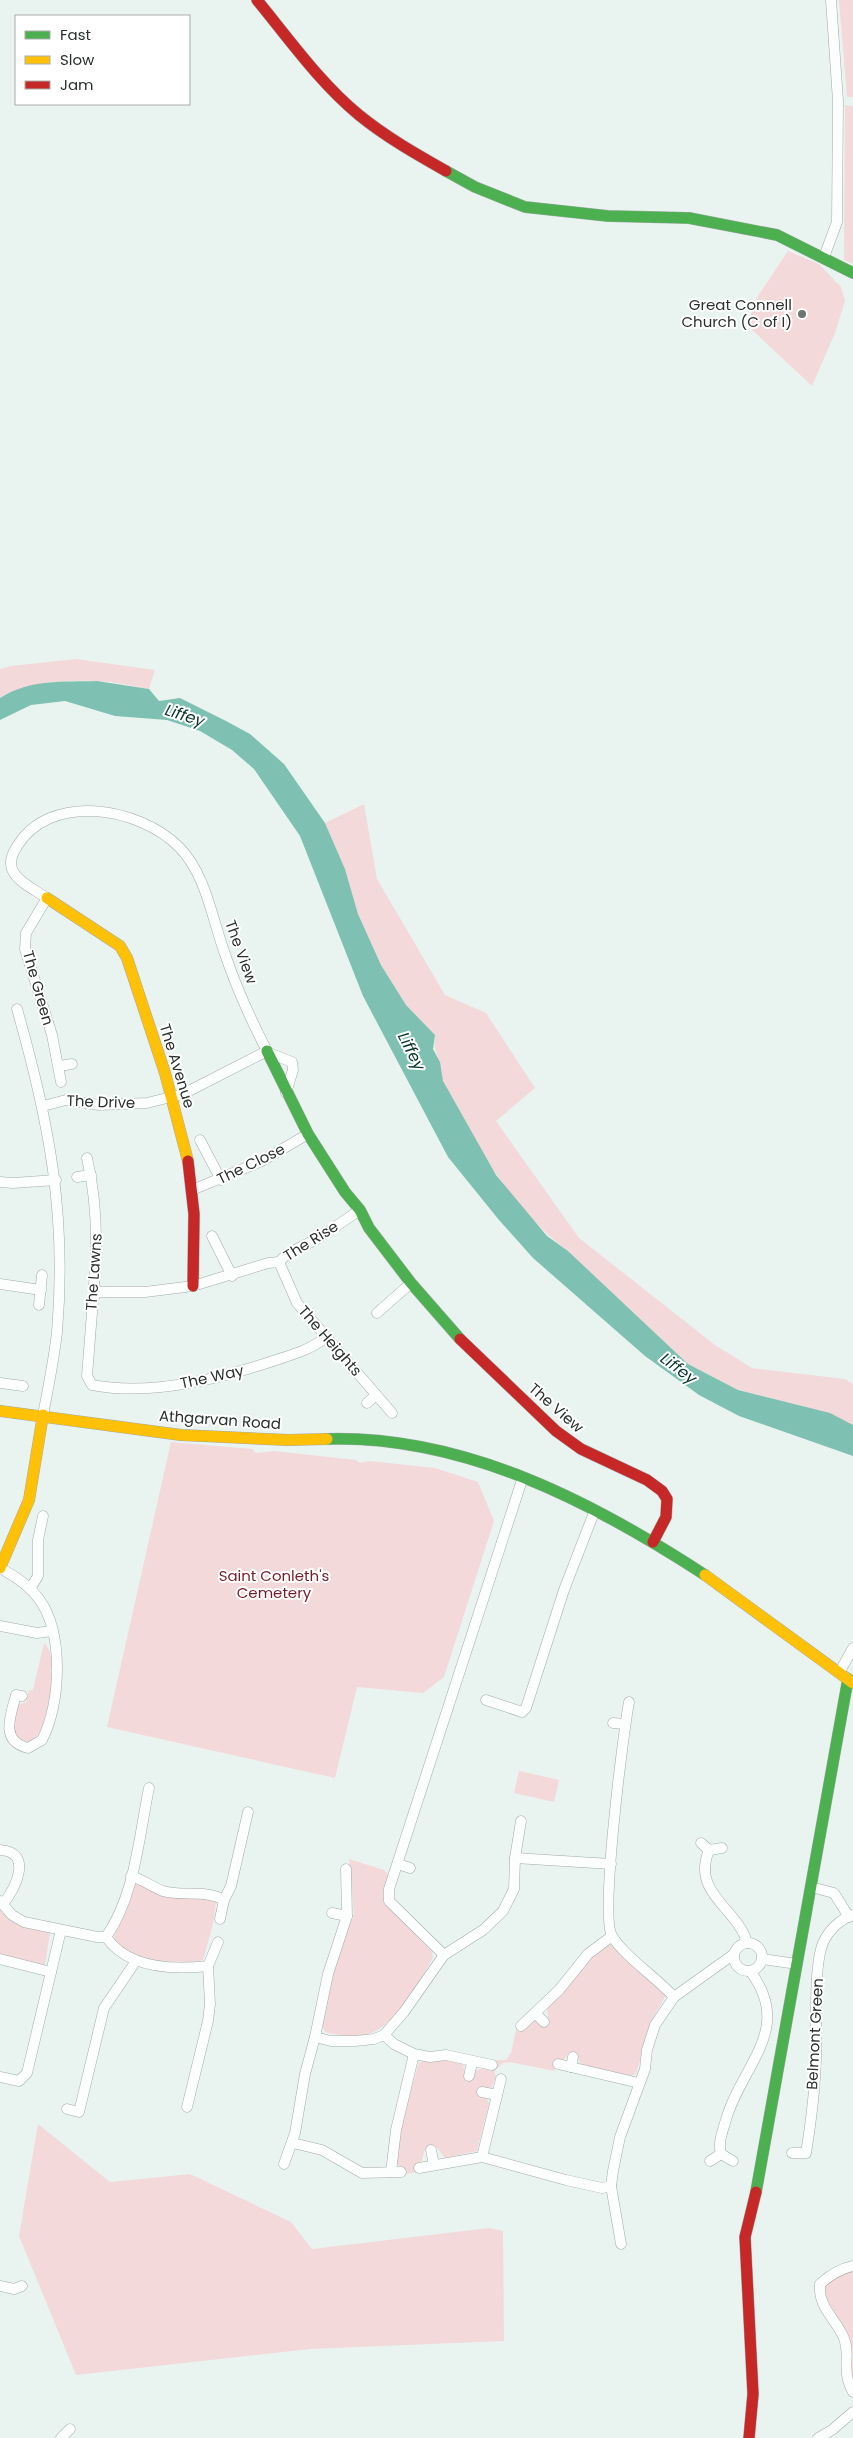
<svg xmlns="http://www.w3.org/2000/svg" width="853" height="2438" font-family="Poppins,sans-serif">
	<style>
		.green { fill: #f3d9da }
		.water { fill: #7ec1b3 }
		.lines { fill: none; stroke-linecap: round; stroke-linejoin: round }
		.street-casing { stroke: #a3aba9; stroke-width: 11 }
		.fast-casing { stroke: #a3aba9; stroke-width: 12 }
		.slow-casing { stroke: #a3aba9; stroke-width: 12 }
		.jam-casing { stroke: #a3aba9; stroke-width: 12 }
		.street { stroke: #fcfdfd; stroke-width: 10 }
		.fast { stroke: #4caf50; stroke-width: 11 }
		.slow { stroke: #ffc107; stroke-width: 11 }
		.jam { stroke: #c62828; stroke-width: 11 }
		.poi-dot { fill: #6d7573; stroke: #fff; stroke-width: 2 }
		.labels { text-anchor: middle; stroke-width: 4; stroke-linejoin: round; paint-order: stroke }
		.poi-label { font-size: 15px; fill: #2a312f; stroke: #fff; text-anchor: end }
		.street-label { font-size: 15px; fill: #2a312f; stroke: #fff }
		.park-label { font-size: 15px; fill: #751d30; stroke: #fff }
		.water-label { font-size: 16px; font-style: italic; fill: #0a362e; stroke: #fff }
	</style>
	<rect width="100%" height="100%" fill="#e9f4f1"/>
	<g class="green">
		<polygon points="839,0 853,0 853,97 847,97"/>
		<polygon points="845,105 853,106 853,264 844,260"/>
		<polygon points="788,251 819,264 841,287 845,301 835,333 812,386 748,326 754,302"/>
		<path d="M76 659 155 670 149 689C132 686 113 681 95 681 65 680 25 682 0 698V669L11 666Z"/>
		<path d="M364 804 377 879 445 995 486 1013 535 1088 496 1121 579 1238 715 1345 752 1368 845 1379 853 1384V1425L824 1412 738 1390 688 1364 568 1251C518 1215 468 1138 444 1083 441 1077 442 1070 440 1064 437 1050 433 1052 435 1035L406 1005 381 965 358 914 345 869 325 823Z"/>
		<polygon points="171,1442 252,1449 256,1453 274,1451 356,1460 360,1463 370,1461 435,1468 478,1482 494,1521 444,1677 423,1693 357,1687 335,1778 107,1727"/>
		<path d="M44 1643C51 1649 54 1663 50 1671 51 1675 53 1679 53 1683 52 1704 40 1765 11 1732L17 1705 26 1702 29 1690H33Z"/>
		<polygon points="519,1771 559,1780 554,1802 514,1793"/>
		<path d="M349 1859 384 1870 388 1874 383 1893 385 1903 432 1952 433 1957C422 1979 395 2025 371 2033 357 2038 338 2036 325 2032L322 2024 336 1955 354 1915Z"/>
		<path d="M136 1883 210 1899 216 1902 213 1924 203 1960C192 1964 151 1961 140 1957 130 1953 123 1947 114 1940V1936L132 1887Z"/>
		<polygon points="0,1910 12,1920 50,1933 45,1965 0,1954"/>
		<polygon points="609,1943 663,1992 665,1997 652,2020 636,2074 630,2076 581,2065 577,2055 569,2054 563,2060 556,2060 554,2071 510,2062 503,2063 494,2071 496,2076 491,2089 479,2096 487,2099 489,2104 477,2151 445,2158 437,2148 425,2150 418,2172 405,2174 404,2169 397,2164 399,2134 419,2062 444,2059 463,2064 465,2075 495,2063 496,2060 506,2060 511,2053 518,2021 524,2027 534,2020 542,2024 548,2017 547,2008 586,1958"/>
		<polygon points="38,2124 110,2182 190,2174 291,2222 312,2249 489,2228 503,2231 504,2341 310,2349 76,2375 19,2236"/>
		<polygon points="846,2271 853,2271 853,2383 850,2375 853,2356 850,2343 826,2302 824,2286 828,2281"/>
	</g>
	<path class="water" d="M97 681 149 689 159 701 180 698 226 721 250 734 284 764 325 823 345 869 358 914 381 965 406 1005 435 1035 433 1049 440 1062 443 1081 496 1175 547 1236 568 1251 688 1364 738 1390 830 1413 853 1425V1456L739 1416 699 1395 645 1356 533 1258 499 1220 448 1157 363 996 300 836 254 769 232 750 200 731 167 720 115 716 65 701 31 705 0 720V698C30 679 62 682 97 681Z"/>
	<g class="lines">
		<g class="street-casing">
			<g id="street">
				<polyline points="824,257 837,222 838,101 831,0"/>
				<path d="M17 1009C49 1121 67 1215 57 1332 54 1360 48 1388 43 1415"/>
				<polyline points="269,1053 292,1062 293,1070 286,1093"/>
				<polyline points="59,1066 72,1064"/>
				<path d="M43 1106 66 1100 99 1105 147 1103 183 1094 267 1051C251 1020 236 987 225 954 212 919 206 874 179 847 139 807 49 791 16 848 11 856 9 865 14 873 21 884 37 891 47 898L26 933 25 949 52 1035 61 1082"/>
				<polyline points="200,1140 221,1180"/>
				<path d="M87 1158C97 1201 98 1241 94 1285L96 1292 93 1300 87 1376 92 1385C148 1396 219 1379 273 1361 291 1355 310 1350 325 1338"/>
				<polyline points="77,1177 91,1175"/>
				<polyline points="0,1182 13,1183 56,1180"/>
				<polyline points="192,1190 262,1161 308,1134"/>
				<polyline points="212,1236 232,1276"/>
				<polyline points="279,1262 297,1303 392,1413"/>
				<polyline points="0,1284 41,1290"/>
				<polyline points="96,1292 145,1292 193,1286 268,1263 279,1262 287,1254 317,1239 360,1210"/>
				<polyline points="39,1305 42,1275"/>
				<polyline points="377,1313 411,1283"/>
				<polyline points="0,1383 23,1386"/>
				<polyline points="367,1403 376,1395"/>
				<path d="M0 1568C15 1576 29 1585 39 1599 64 1633 61 1704 42 1740L28 1748C0 1741 10 1717 16 1695L22 1696"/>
				<polyline points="30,1589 38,1576 38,1540 43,1516"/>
				<polyline points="0,1626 37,1633 52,1631"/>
				<polyline points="839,1673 853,1648"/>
				<polyline points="486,1700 522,1712 526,1708 564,1590 595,1510"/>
				<path d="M629 1702C623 1735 600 1915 612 1936 624 1956 657 1978 674 1997"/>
				<polyline points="613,1723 625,1724"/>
				<path d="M701 1843 709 1850C691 1894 738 1908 747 1943"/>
				<path d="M0 1850C34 1852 15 1889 3 1904"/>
				<polyline points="709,1850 722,1848"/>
				<polyline points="515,1858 611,1864"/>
				<polyline points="398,1864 410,1868"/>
				<path d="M131 1876C142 1879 152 1887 163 1891 183 1897 205 1889 224 1900"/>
				<polyline points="811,1887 834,1893 849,1917"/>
				<path d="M0 1901 12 1915 24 1922 97 1937H106C128 1969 172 1970 208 1966L218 1942"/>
				<polyline points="332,1913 347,1916"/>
				<polyline points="220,1919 224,1900 231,1886 248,1812"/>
				<path d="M106 1937C135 1896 139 1836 149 1788"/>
				<circle cx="748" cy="1957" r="14"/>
				<polyline points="444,1955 389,1901 389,1889 523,1477"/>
				<polyline points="0,1959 51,1972"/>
				<polyline points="762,1959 797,1964"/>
				<polyline points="536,2014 544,2022"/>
				<polyline points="521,2026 559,1990 588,1954 612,1936"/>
				<polyline points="384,2035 394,2044 414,2054 430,2057 446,2055 492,2065"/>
				<polyline points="315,2037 331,2041 355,2041 374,2039 384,2035 404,2012 444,1955 483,1930 503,1911 514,1889 515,1858 521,1821"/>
				<polyline points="558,2064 639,2083"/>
				<polyline points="571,2067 573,2057"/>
				<polyline points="469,2076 472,2063"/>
				<polyline points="0,2077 19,2081 27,2073 61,1930"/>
				<polyline points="482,2092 497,2095"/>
				<polyline points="187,2107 208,2021 210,2004 208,1966"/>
				<polyline points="67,2109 79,2112 104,2008 136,1961"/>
				<polyline points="293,2143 322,2150 362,2173 401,2172"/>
				<polyline points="431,2150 434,2165"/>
				<path d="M792 2153H806C811 2122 815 2089 816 2058 817 2028 813 1968 823 1943 828 1931 840 1919 853 1915"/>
				<polyline points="721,2154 733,2161"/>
				<polyline points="482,2157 501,2079"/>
				<path d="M710 2161 721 2154C718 2143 722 2133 725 2123 740 2066 795 2030 750 1971"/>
				<polyline points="284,2164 295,2133 305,2074 315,2037 328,1974 347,1916 346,1869"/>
				<polyline points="419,2168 482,2157 566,2180 602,2188 611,2186"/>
				<polyline points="391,2172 396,2130 414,2054"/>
				<polyline points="621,2244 611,2186 613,2171 620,2137 645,2069 647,2050 655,2025 674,1997 734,1954"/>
				<path d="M853 2266C839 2269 830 2275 820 2284 818 2307 834 2317 843 2336 852 2355 840 2369 853 2392"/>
				<polyline points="0,2286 14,2289 22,2286"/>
				<polyline points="61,2438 70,2429"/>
				<polyline points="818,2438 832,2430 853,2412"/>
			</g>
		</g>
		<g class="fast-casing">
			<g id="fast">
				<polyline points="446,171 475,187 525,207 608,216 689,218 777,235 853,273"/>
				<polyline points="267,1051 308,1134 345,1192 360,1210 369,1228 411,1283 460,1339"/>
				<path d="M327 1439C464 1435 593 1502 705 1575"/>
				<polyline points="756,2192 848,1679"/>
			</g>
		</g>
		<g class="slow-casing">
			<g id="slow">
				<polyline points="47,898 120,946 127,958 165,1073 188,1161"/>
				<polyline points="0,1411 181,1435 288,1440 327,1439"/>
				<polyline points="0,1568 29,1500 43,1415"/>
				<polyline points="705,1575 853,1683"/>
			</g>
		</g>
		<g class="jam-casing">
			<g id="jam">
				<path d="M257 0C289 39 320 83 359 115 386 137 416 154 446 171"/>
				<polyline points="188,1161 194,1214 193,1286"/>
				<polyline points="460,1339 556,1431 581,1449 647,1480 662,1491 667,1499 666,1517 653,1542"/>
				<polyline points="749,2438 753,2394 745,2237 756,2192"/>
			</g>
		</g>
		<use href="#street" class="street"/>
		<use href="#fast" class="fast"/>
		<use href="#slow" class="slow"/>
		<use href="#jam" class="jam"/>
	</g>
	<circle class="poi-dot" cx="802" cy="314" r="5"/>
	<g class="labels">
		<g class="poi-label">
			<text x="792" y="310">Great Connell<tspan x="792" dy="17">Church (C of I)</tspan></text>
		</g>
		<g class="street-label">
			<text transform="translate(241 952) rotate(70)" y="5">The View</text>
			<text transform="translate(38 988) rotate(74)" y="5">The Green</text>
			<text transform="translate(177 1066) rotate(73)" y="5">The Avenue</text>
			<text transform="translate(101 1102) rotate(2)" y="5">The Drive</text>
			<text transform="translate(251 1164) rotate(-26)" y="5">The Close</text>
			<text transform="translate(311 1241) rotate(-32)" y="5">The Rise</text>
			<text transform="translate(94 1272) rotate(-86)" y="5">The Lawns</text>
			<text transform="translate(330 1341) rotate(49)" y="5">The Heights</text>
			<text transform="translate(212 1377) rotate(-12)" y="5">The Way</text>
			<text transform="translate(556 1408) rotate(41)" y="5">The View</text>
			<text transform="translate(220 1420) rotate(4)" y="5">Athgarvan Road</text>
			<text transform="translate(815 2034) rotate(-87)" y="5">Belmont Green</text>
		</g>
		<g class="park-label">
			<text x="274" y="1581">Saint Conleth's<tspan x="274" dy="17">Cemetery</tspan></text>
		</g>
		<g class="water-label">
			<text transform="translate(185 715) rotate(18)" y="6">Liffey</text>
			<text transform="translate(412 1051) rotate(63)" y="6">Liffey</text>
			<text transform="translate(679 1368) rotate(37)" y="6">Liffey</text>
		</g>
	</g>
	<rect x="15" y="15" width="175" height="90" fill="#ffffff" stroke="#aaadac"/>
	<rect x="25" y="31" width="25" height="8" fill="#4caf50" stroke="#aaadac"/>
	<text x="60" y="40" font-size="15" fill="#2a312f">Fast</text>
	<rect x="25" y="56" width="25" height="8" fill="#ffc107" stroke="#aaadac"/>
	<text x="60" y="65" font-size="15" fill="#2a312f">Slow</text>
	<rect x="25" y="81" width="25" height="8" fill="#c62828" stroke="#aaadac"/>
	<text x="60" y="90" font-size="15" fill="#2a312f">Jam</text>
</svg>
